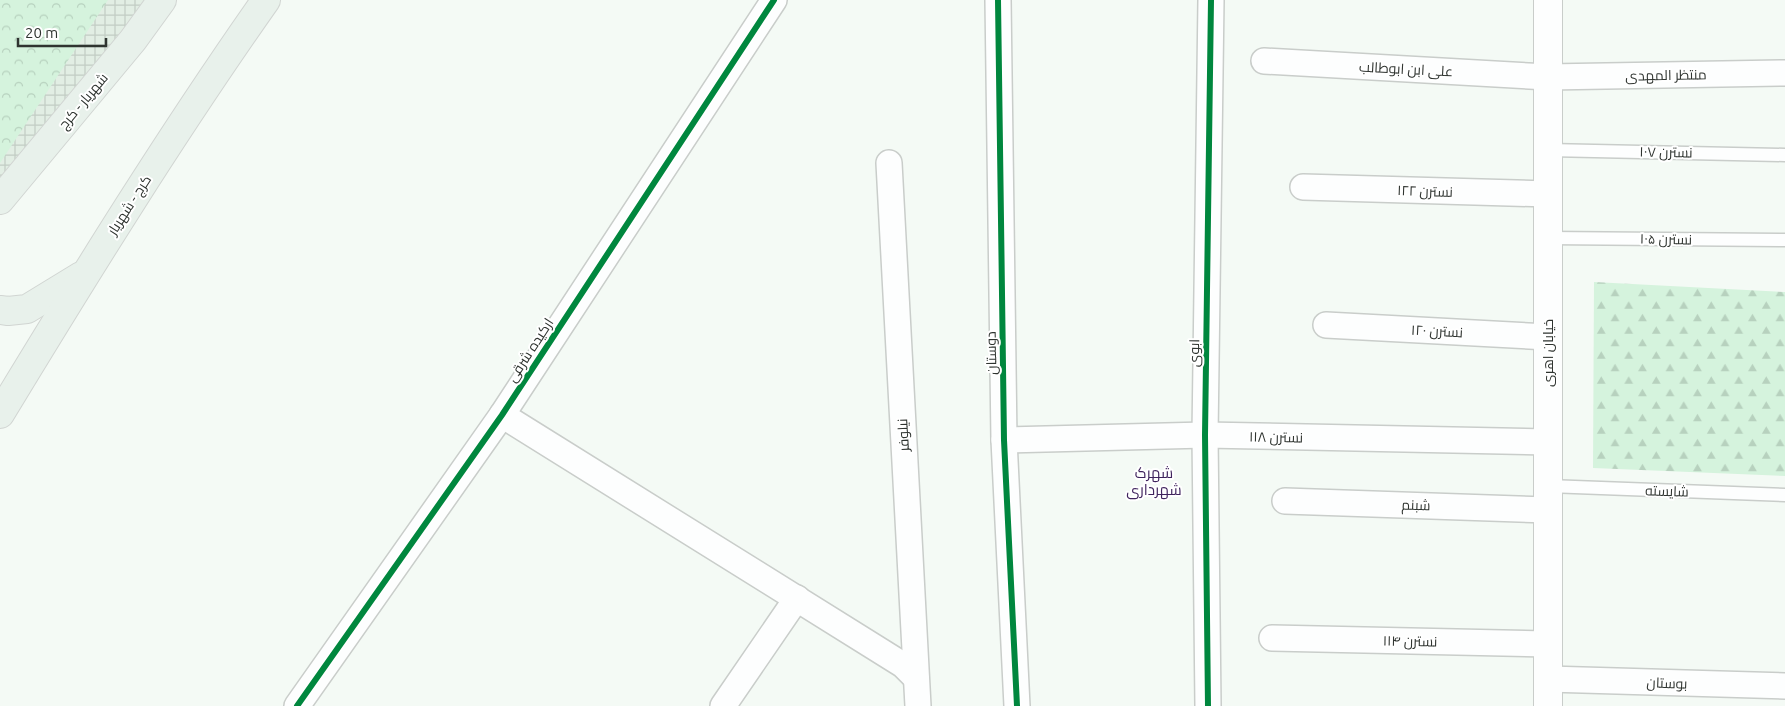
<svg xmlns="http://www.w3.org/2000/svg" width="1785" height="706" font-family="Ubuntu,Cairo,sans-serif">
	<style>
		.industrial { fill: url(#industrial-grid) }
		.forest { fill: url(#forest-firs) }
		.park { fill: url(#park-crowns) }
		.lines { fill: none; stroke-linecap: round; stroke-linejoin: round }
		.service-casing { stroke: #c9cdca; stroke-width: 15 }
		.minor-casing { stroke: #c9cdca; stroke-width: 28 }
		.tertiary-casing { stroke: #c9cdca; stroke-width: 30 }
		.primary-casing { stroke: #d1d5d2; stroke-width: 30 }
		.service { stroke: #fdfefe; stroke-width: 12 }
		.minor { stroke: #fdfefe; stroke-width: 25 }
		.tertiary { stroke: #fdfefe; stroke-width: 28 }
		.primary { stroke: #e8f1eb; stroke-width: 28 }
		.cycleway-casing { stroke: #fff; stroke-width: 9 }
		.cycleway { stroke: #00873e; stroke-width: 6 }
		.labels { text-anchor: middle; stroke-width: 4; stroke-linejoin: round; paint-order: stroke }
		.street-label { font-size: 14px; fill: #2f3430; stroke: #fff }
		.neighbourhood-label { font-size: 15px; fill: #3f235d; stroke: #fff }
	</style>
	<defs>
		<pattern id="industrial-grid" width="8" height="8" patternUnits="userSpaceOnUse" patternTransform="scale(1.25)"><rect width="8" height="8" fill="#e2eee4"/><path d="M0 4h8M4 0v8" fill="none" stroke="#c2cdc4"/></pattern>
		<pattern id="forest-firs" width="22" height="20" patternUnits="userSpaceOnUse" patternTransform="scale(1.25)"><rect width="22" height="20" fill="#d5f3dd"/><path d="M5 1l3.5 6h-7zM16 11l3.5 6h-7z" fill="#b7d1be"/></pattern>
		<pattern id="park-crowns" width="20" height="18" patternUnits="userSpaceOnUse" patternTransform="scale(1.25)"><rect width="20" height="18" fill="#d5f3dd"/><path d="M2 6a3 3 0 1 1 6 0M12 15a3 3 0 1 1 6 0" fill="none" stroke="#b7d1be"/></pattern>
	</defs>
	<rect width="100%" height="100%" fill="#f4faf5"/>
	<polygon class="industrial" points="0,0 145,0 0,209"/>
	<polygon class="forest" points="1594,282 1785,292 1785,476 1593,468"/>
	<polygon class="park" points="0,0 108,0 0,163"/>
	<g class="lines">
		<g class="service-casing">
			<g id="service">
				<polyline points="1548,150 1785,155"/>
				<polyline points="1548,238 1785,240"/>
				<polyline points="1548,486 1785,495"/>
			</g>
		</g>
		<g class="minor-casing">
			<g id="minor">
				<polyline points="998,0 1004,440 1017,706"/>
				<polyline points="1264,61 1548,77 1785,73"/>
				<polyline points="889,163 918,706"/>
				<polyline points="1303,187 1548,194"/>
				<polyline points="1326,325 1548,337"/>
				<polyline points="502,415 903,665 916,678"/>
				<polyline points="1004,440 1205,435 1548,442"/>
				<polyline points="1285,501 1548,510"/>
				<polyline points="1272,638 1548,644"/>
				<polyline points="1548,679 1785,686"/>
				<polyline points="297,706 502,415 774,0"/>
				<polyline points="723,706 797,598"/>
				<polyline points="1208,706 1205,435 1211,0"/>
			</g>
		</g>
		<g class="tertiary-casing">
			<polyline id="tertiary" points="1548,0 1548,706"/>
		</g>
		<g class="primary-casing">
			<g id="primary">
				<polyline points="0,200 133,40 162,0"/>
				<polyline points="0,310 8,311 27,309 81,276"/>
				<path d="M0 414C85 274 171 135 266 0"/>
			</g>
		</g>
		<use href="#service" class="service"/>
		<use href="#minor" class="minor"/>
		<use href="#tertiary" class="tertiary"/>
		<use href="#primary" class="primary"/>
		<g class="cycleway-casing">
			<g id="cycleway">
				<polyline points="998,0 1004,440 1017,706"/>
				<polyline points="297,706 502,415 774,0"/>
				<polyline points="1208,706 1205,435 1211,0"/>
			</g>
		</g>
		<use href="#cycleway" class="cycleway"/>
	</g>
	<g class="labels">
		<g class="street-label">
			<text transform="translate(1406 69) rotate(3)" y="5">علی ابن ابوطالب</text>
			<text transform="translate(1666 75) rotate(-1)" y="5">منتظر المهدی</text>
			<text transform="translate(83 101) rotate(-50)" y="5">شهریار - کرج</text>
			<text transform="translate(1666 152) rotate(1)" y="5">نسترن ۱۰۷</text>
			<text transform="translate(1425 191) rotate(2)" y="5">نسترن ۱۲۲</text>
			<text transform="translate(129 205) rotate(-57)" y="5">کرج - شهریار</text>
			<text transform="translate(1666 239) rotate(1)" y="5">نسترن ۱۰۵</text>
			<text transform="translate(1437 331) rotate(3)" y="5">نسترن ۱۲۰</text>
			<text transform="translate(530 350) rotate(-57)" y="5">ارکیده شرقی</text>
			<text transform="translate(991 353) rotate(-91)" y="5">دوستان</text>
			<text transform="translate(1194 353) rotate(-89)" y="5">ابوی</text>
			<text transform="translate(1548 353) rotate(-90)" y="5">خیابان اهری</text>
			<text transform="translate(903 435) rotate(-93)" y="5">نیلوفر</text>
			<text transform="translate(1276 437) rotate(1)" y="5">نسترن ۱۱۸</text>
			<text transform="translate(1667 491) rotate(2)" y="5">شایسته</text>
			<text transform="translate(1416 505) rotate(2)" y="5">شبنم</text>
			<text transform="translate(1410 641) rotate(1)" y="5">نسترن ۱۱۴</text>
			<text transform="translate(1667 683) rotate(2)" y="5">بوستان</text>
		</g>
		<g class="neighbourhood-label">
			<text x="1154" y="478">شهرک<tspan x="1154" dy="17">شهرداری</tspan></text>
		</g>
	</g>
	<path d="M18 38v8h88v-8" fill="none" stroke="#2f3430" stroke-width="2.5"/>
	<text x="25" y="38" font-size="15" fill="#2f3430" stroke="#ffffff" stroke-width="4" paint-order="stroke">20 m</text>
</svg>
